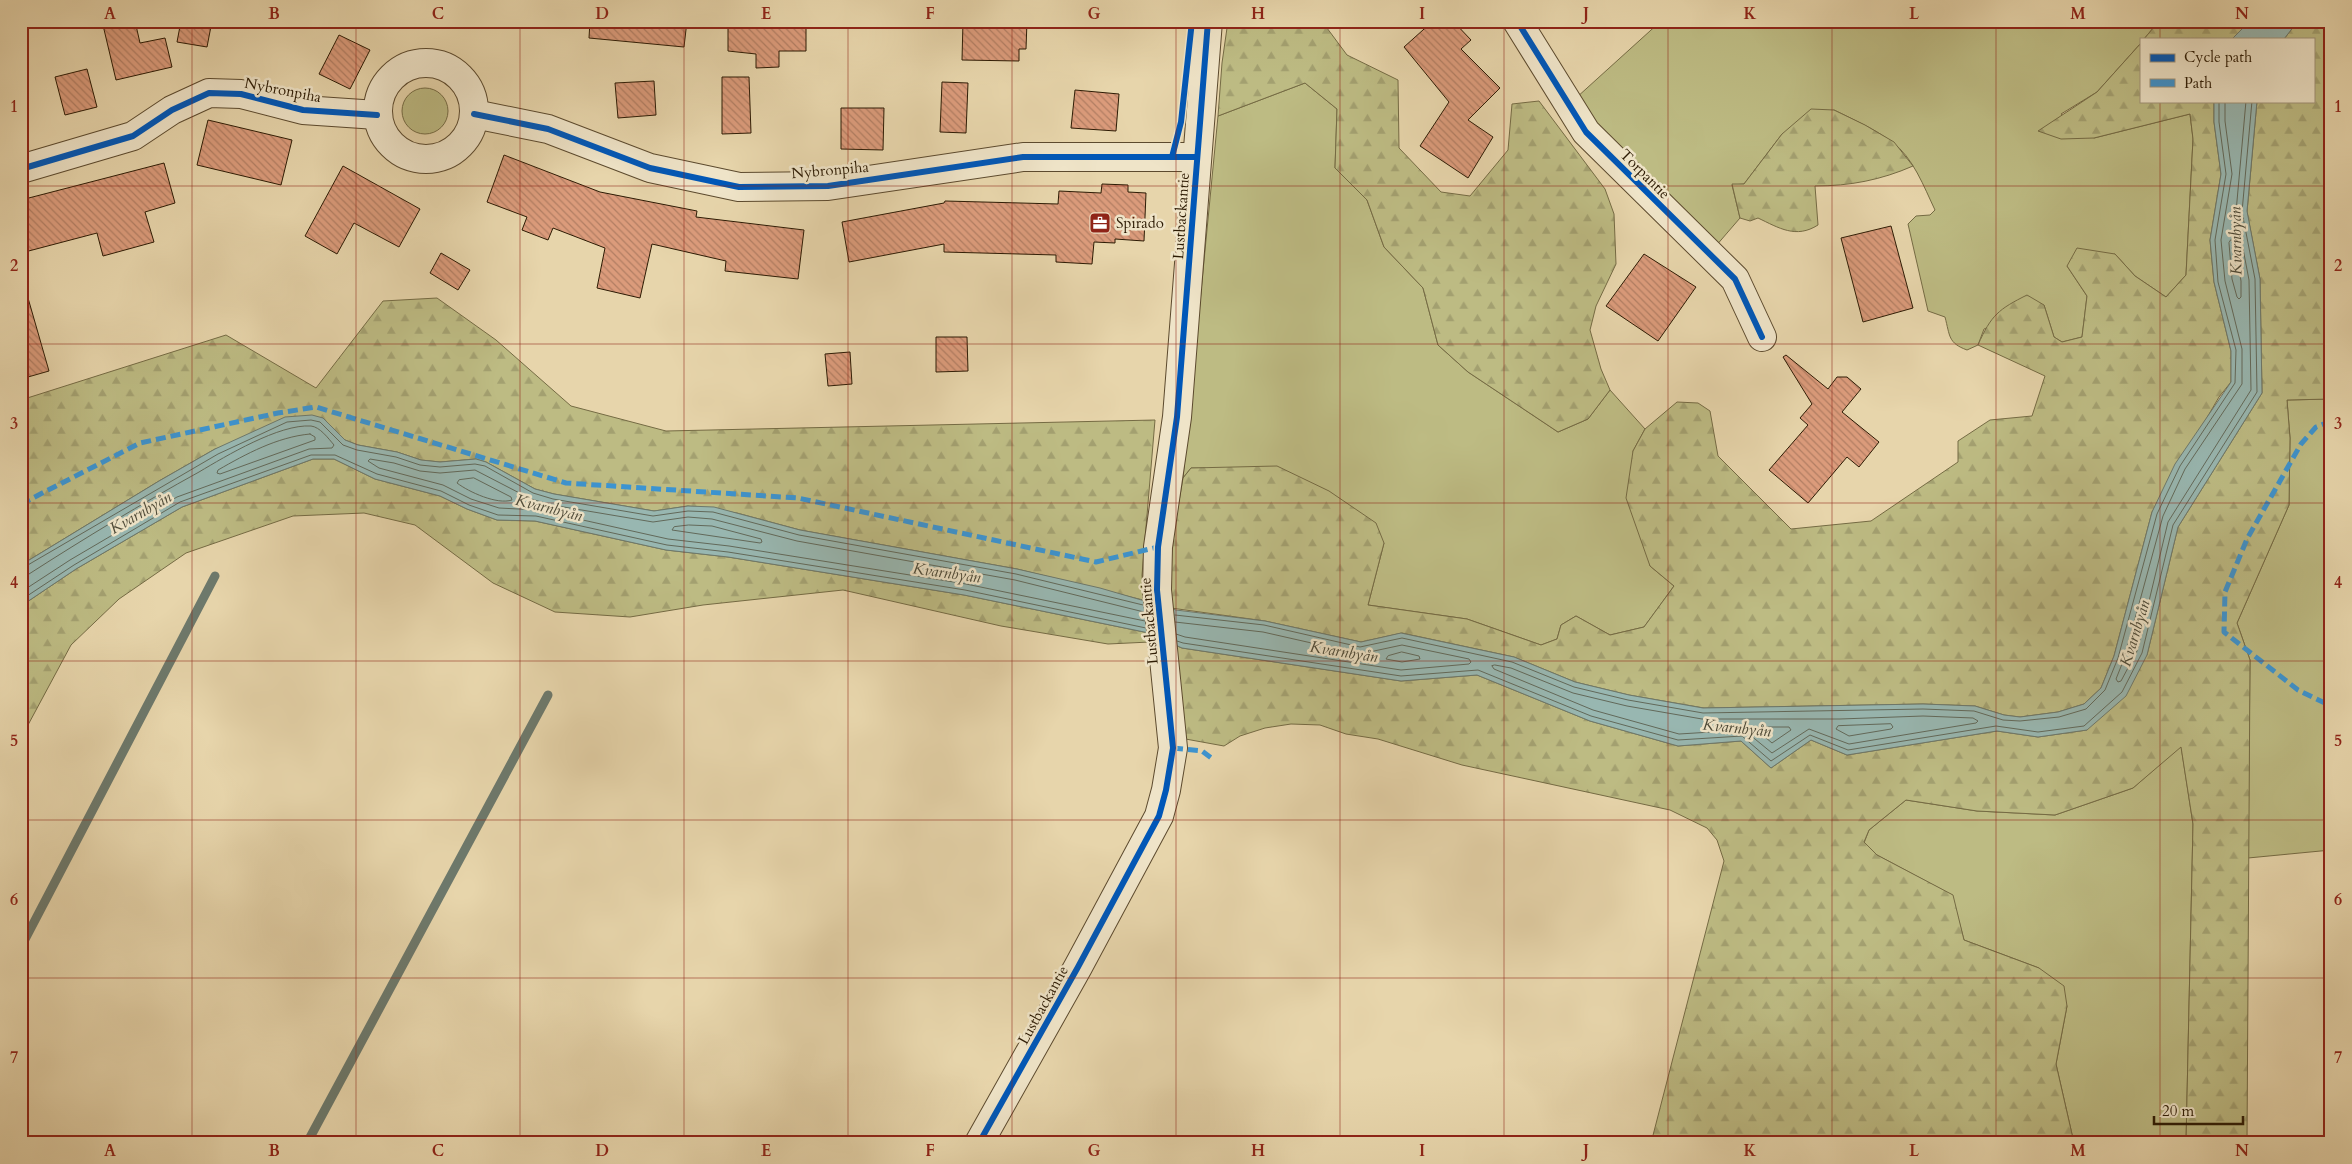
<svg xmlns="http://www.w3.org/2000/svg" width="2352" height="1164" font-family="Cardo,serif">
	<style>
		.green { fill: #bdbb83; stroke: #756b44 }
		.forest { fill: url(#forest-firs); stroke: #756b44 }
		.water { fill: #98b7b1; stroke: #6d796c }
		.lines { fill: none; stroke-linecap: round; stroke-linejoin: round }
		.shore { stroke: #62695a; stroke-width: 1 }
		.stream { stroke: #6d796c; stroke-width: 9 }
		.building { fill: url(#building-back-hatch); stroke: #2d1b04 }
		.minor-casing { stroke: #5c4a2e; stroke-width: 30 }
		.minor { stroke: #efe4c8; stroke-width: 28 }
		.quiet { stroke: #3c94d1; stroke-width: 5; stroke-dasharray: 10 5; stroke-linecap: butt }
		.cycleway-casing { stroke: #efe4c8; stroke-width: 9 }
		.cycleway { stroke: #0057b8; stroke-width: 6 }
		.grid { fill: none; stroke: #8f2418; stroke-width: 1; stroke-opacity: 0.55 }
		.labels { text-anchor: middle; stroke-width: 5; stroke-linejoin: round; paint-order: stroke }
		.street-label { font-size: 15px; fill: #2d1b04; stroke: #efe4c8 }
		.poi-label { font-size: 15px; fill: #2d1b04; stroke: #efe4c8; text-anchor: start }
		.water-label { font-size: 16px; font-style: italic; fill: #4d4a38; stroke: #efe4c8 }
		.neatline { fill: none; stroke: #8f2418; stroke-width: 2 }
		.grid-label { font-size: 16px; text-anchor: middle; font-weight: bold; fill: #8f2418 }
	</style>
	<defs>
		<pattern id="forest-firs" width="22" height="20" patternUnits="userSpaceOnUse" patternTransform="scale(1.25)"><rect width="22" height="20" fill="#bdbb83"/><path d="M5 1l3.5 6h-7zM16 11l3.5 6h-7z" fill="#a3a070"/></pattern>
		<pattern id="building-back-hatch" width="6" height="6" patternUnits="userSpaceOnUse" patternTransform="scale(1.25)"><rect width="6" height="6" fill="#db9b7b"/><path d="M-1 5l2 2M0 0l6 6M5-1l2 2" fill="none" stroke="#b27e63"/></pattern>
	</defs>
	<rect width="100%" height="100%" fill="#e7d5ab"/>
	<filter id="stains"><feTurbulence type="fractalNoise" baseFrequency=".004" numOctaves="4"/><feColorMatrix values="0 0 0 0 .2 0 0 0 0 .09 0 0 0 0 .02 0 0 0 .5 -.17"/></filter>
	<radialGradient id="worn" r=".72"><stop offset=".6" stop-color="#630" stop-opacity="0"/><stop offset="1" stop-color="#630" stop-opacity=".3"/></radialGradient>
	<g class="green">
		<path d="M1661 21H2159L2144 39H2141V43L2097 92 2061 114 2094 138 2190 114 2193 139 2186 275 2166 297 2135 276 2115 254 2067 266 2087 296 2082 337 2062 342 2054 337 2044 305 1984 329 1978 345 1967 350C1948 343 1950 336 1945 317L1928 311 1908 224 1916 216 1930 215 1935 210C1924 187 1913 157 1892 142 1875 129 1854 120 1834 110L1782 134 1744 184 1732 185 1740 218 1715 247 1619 156 1576 98Z"/>
		<polygon points="1305,83 1337,109 1335,168 1367,200 1384,247 1423,288 1438,345 1468,372 1558,432 1588,419 1610,390 1645,429 1633,451 1650,566 1674,586 1644,627 1610,635 1576,616 1561,625 1557,639 1541,645 1467,619 1368,605 1384,543 1205,468 1191,468 1183,478 1218,116"/>
		<circle cx="425" cy="111" r="23"/>
		<polygon points="2331,399 2331,850 2248,858 2250,660 2237,623 2289,505 2290,438 2287,400"/>
		<polygon points="2181,746 2193,824 2186,1143 2074,1143 2056,1064 2067,1006 2039,968 1964,940 1952,895 1877,855 1864,843 1869,830 1906,800 1977,811 2055,815 2133,788"/>
	</g>
	<g class="forest">
		<polygon points="1228,21 1324,24 1347,55 1398,80 1399,148 1441,192 1470,196 1508,150 1512,104 1539,101 1605,189 1614,214 1616,264 1596,306 1590,330 1601,369 1610,390 1588,419 1558,432 1468,372 1438,345 1423,288 1384,247 1367,200 1335,168 1337,109 1305,83 1218,116 1222,63"/>
		<polygon points="2159,21 2250,21 2232,39 2144,39"/>
		<polygon points="2298,21 2331,21 2331,399 2287,400 2290,438 2289,505 2237,623 2250,660 2247,1143 2186,1143 2193,824 2181,747 2133,788 2055,815 1977,811 1906,800 1869,830 1864,842 1877,855 1953,895 1964,940 2039,968 2064,986 2067,1006 2056,1064 2074,1143 1651,1143 1724,861 1717,840 1707,828 1670,810 1462,765 1378,739 1346,734 1320,725 1291,724 1265,728 1240,736 1224,746 1180,738 1170,643 1182,648 1401,681 1477,675 1590,721 1678,746 1741,741 1771,768 1811,740 1847,755 1997,731 2038,737 2087,730 2147,655 2178,527 2262,393 2260,279 2247,212 2257,101 2313,101 2313,39 2284,39"/>
		<path d="M2141 43V101H2214V122L2221 174 2210 240 2214 282 2231 351V382L2219 397 2152 512 2114 656 2101 688 2084 704 2058 712 2020 717 2004 715 1975 706 1923 704 1704 708 1629 695 1575 682 1514 657 1402 633 1361 642 1265 621 1171 608 1169 560 1183 478 1191 468 1277 466 1329 491 1376 523 1384 543 1368 605 1467 619 1541 645 1557 639 1561 625 1576 616 1610 635 1644 627 1674 586 1650 566 1626 498 1633 451 1645 429 1677 402 1698 403 1710 411 1718 456 1791 529 1871 521 1958 462V441L1990 420 2032 416 2045 376 1978 345C1991 315 1999 309 2027 295L2044 305 2054 337 2062 342 2082 337 2087 296 2067 266 2077 248 2115 254 2135 276 2166 297 2186 275 2193 139 2190 114 2094 138 2061 139 2038 131 2097 92Z"/>
		<path d="M1811 109 1834 110 1865 125 1894 142 1913 166C1881 180 1850 186 1815 186L1818 225C1796 239 1779 228 1758 218L1750 221 1740 218 1732 184H1744L1782 134Z"/>
		<polygon points="437,298 496,340 571,406 666,431 1155,420 1142,575 1143,600 1017,569 800,530 737,513 688,506 654,511 554,494 535,489 486,462 476,459 440,462 421,460 397,452 358,445 345,440 323,418 215,449 159,481 21,565 21,400 226,335 316,388 383,301"/>
		<polygon points="313,459 334,459 375,479 440,496 467,509 497,520 535,521 666,550 728,557 964,595 1149,633 1150,642 1108,644 1001,626 843,590 703,605 630,617 555,612 493,583 415,525 364,513 293,516 186,553 119,599 71,645 21,738 21,606 76,569 182,507"/>
	</g>
	<g class="water">
		<polygon points="2250,21 2298,21 2284,39 2232,39"/>
		<polygon points="2214,101 2257,101 2247,211 2260,279 2262,393 2178,527 2147,655 2126,696 2087,730 2038,737 1997,731 1847,755 1811,740 1771,768 1741,741 1678,746 1590,721 1477,675 1401,681 1182,648 1149,633 964,595 728,557 666,550 535,521 497,520 467,509 440,496 375,479 334,459 313,459 182,507 76,569 21,606 21,565 159,481 215,449 285,417 312,415 323,418 345,440 358,445 397,452 421,460 440,462 476,459 486,462 535,489 554,494 654,511 688,506 714,507 800,530 1017,569 1100,588 1176,610 1265,621 1361,642 1401,633 1514,657 1575,682 1629,695 1703,708 1923,704 1975,706 2004,715 2020,717 2058,712 2084,704 2101,688 2114,656 2152,512 2175,464 2231,382 2231,351 2214,282 2210,240 2221,174 2214,122"/>
	</g>
	<g class="lines">
		<g class="shore">
			<polyline points="2225,101 2225,121 2232,174 2221,240 2225,281 2242,349 2242,384 2185,469 2163,516 2124,659 2116,679 2118,682 2121,681 2137,651 2168,522 2251,390 2249,280 2236,212 2246,101"/>
			<polygon points="2231,240 2234,242 2241,281 2241,297 2239,299 2237,297 2232,279 2229,243"/>
			<path d="M310 434 315 437V440L220 474 217 473 218 470C246 454 277 437 310 434Z"/>
			<path d="M474 478 511 497 512 500C497 505 469 492 457 483L459 480Z"/>
			<polygon points="689,525 712,526 761,539 762,542 760,543 672,530 674,527"/>
			<polyline points="21,569 218,454 287,422 311,420 320,422 343,445 357,450 396,457 420,465 440,467 475,464 485,466 533,493 553,499 653,516 688,511 713,512 799,535 1016,574 1143,605"/>
			<path d="M21 575 29 574C85 538 141 504 199 472 226 456 279 424 311 426 320 427 328 438 334 445L332 448 309 449 177 497 70 560 21 592"/>
			<polyline points="21,600 74,565 180,502 311,455 335,455 377,474 441,491 469,505 498,515 536,516 667,545 728,552 965,590 1146,628"/>
			<polyline points="1144,612 1015,580 797,541 712,519 688,517 653,522 552,505 531,499 475,470 440,473 420,471 394,463 370,459 368,461 379,468 443,485 471,499 499,508 538,510 668,539 729,546 966,584 1145,621"/>
			<polyline points="1175,615 1264,625 1360,647 1402,638 1512,662 1574,687 1628,700 1703,713 1923,709 1974,711 2003,720 2020,721 2059,717 2086,709 2105,690 2118,658 2157,514 2180,466 2235,383 2236,350 2218,282 2215,240 2226,174 2219,122 2219,101"/>
			<polyline points="1175,622 1263,632 1360,654 1402,645 1469,659 1471,662 1469,664 1401,670 1185,637 1176,634"/>
			<polyline points="1177,641 1183,643 1401,676 1478,670 1591,716 1678,740 1742,736 1771,761 1810,735 1848,750 1996,726 2038,732 2084,726 2122,692 2142,653 2173,525 2257,392 2255,279 2242,212 2252,101"/>
			<polygon points="1402,652 1419,656 1420,659 1402,662 1386,659 1388,656"/>
			<polygon points="1495,665 1511,668 1573,693 1627,706 1702,719 1840,719 1923,716 1973,718 1978,721 1976,723 1849,744 1809,729 1772,753 1744,730 1679,734 1593,710 1494,669 1492,666"/>
			<polygon points="1891,724 1893,727 1891,729 1849,736 1836,729 1838,726"/>
			<polygon points="1760,727 1789,727 1791,730 1772,743 1758,731"/>
		</g>
		<g class="stream">
			<polyline points="21,947 215,576"/>
			<polyline points="307,1143 548,695"/>
		</g>
	</g>
	<g class="building">
		<polygon points="102,21 135,21 140,43 165,38 172,67 116,80"/>
		<polygon points="181,21 212,21 207,47 177,42"/>
		<polygon points="590,21 687,21 684,47 589,38"/>
		<polygon points="728,21 806,21 806,51 779,51 779,67 756,68 756,54 728,51"/>
		<polygon points="963,21 1027,21 1026,49 1019,49 1019,61 962,60"/>
		<polygon points="1433,21 1453,21 1471,40 1461,49 1500,88 1468,120 1493,137 1468,178 1420,146 1449,102 1404,47"/>
		<polygon points="339,35 370,50 350,89 319,74"/>
		<polygon points="87,69 97,107 65,115 55,77"/>
		<polygon points="722,77 749,77 751,133 722,134"/>
		<polygon points="654,81 656,115 618,118 615,83"/>
		<polygon points="942,82 968,83 966,133 940,132"/>
		<polygon points="1075,90 1119,94 1116,131 1071,128"/>
		<polygon points="841,108 884,108 883,150 841,149"/>
		<polygon points="208,120 292,140 281,185 197,165"/>
		<polygon points="504,155 600,192 697,211 696,217 804,230 798,279 725,271 726,261 652,244 640,298 597,288 605,248 553,228 548,240 522,230 527,217 487,202"/>
		<polygon points="164,163 175,203 145,212 154,242 103,256 97,233 21,253 21,200"/>
		<polygon points="343,166 420,209 399,247 354,223 337,254 305,236"/>
		<polygon points="1102,184 1128,185 1128,192 1146,193 1144,241 1115,239 1115,243 1094,242 1092,264 1056,262 1056,255 944,252 944,244 849,262 842,222 944,203 945,201 1058,204 1059,191 1101,193"/>
		<polygon points="1891,226 1913,308 1863,322 1841,238"/>
		<polygon points="441,253 470,270 458,290 430,273"/>
		<polygon points="1644,254 1696,287 1658,341 1606,306"/>
		<polygon points="28,298 49,371 21,379 21,299"/>
		<polygon points="936,337 967,337 968,371 936,372"/>
		<polygon points="850,352 852,384 828,386 825,354"/>
		<polygon points="1786,355 1828,389 1837,377 1847,377 1861,389 1842,412 1879,442 1859,467 1847,457 1808,503 1769,470 1808,425 1800,418 1812,404 1783,357"/>
	</g>
	<g class="lines">
		<g class="minor-casing">
			<g id="minor">
				<polyline points="1517,21 1586,132 1735,279 1762,337"/>
				<circle cx="426" cy="111" r="48"/>
				<polyline points="474,114 548,129 650,168 739,187 828,186 1023,157 1197,157"/>
				<polyline points="21,169 133,136 172,110 209,93 241,94 303,110 377,115"/>
				<polyline points="979,1143 1078,967 1159,816 1166,790 1173,748 1157,590 1158,547 1177,417 1208,21"/>
			</g>
		</g>
		<use href="#minor" class="minor"/>
		<g class="quiet">
			<polyline points="2331,421 2316,427 2301,444 2247,539 2225,592 2224,632 2298,690 2331,706"/>
			<polyline points="21,504 140,443 278,413 316,407 566,483 798,498 1096,562 1158,547"/>
			<polyline points="1173,748 1202,751 1214,760"/>
		</g>
		<g class="cycleway-casing">
			<g id="cycleway">
				<polyline points="1517,21 1586,132 1735,279 1762,337"/>
				<polyline points="474,114 548,129 650,168 739,187 828,186 1023,157 1197,157"/>
				<polyline points="1172,157 1181,122 1192,21"/>
				<polyline points="21,169 133,136 172,110 209,93 241,94 303,110 377,115"/>
				<polyline points="979,1143 1078,967 1159,816 1166,790 1173,748 1157,590 1158,547 1177,417 1208,21"/>
			</g>
		</g>
		<use href="#cycleway" class="cycleway"/>
	</g>
	<path class="grid" d="M192 21V1143M356 21V1143M520 21V1143M684 21V1143M848 21V1143M1012 21V1143M1176 21V1143M1340 21V1143M1504 21V1143M1668 21V1143M1832 21V1143M1996 21V1143M2160 21V39M2160 101V1143M21 186H2331M21 344H2331M21 503H2331M21 661H2331M21 820H2331M21 978H2331"/>
	<defs>
		<g id="office-square" transform="scale(1.125)"><rect x="-9" y="-9" width="18" height="18" rx="4" fill="#8f2418" stroke="#efe4c8"/><path d="M-6-3h4V-5.5h4V-3h4V5H-6ZM-1-4.5V-3h2v-1.5ZM-6 0V1H6V0Z" fill="#fff"/></g>
	</defs>
	<g fill-rule="evenodd">
		<use href="#office-square" x="1100" y="223"/>
	</g>
	<g class="labels">
		<g class="street-label">
			<text transform="translate(283 90) rotate(11)" y="5">Nybronpiha</text>
			<text transform="translate(830 170) rotate(-5)" y="5">Nybronpiha</text>
			<text transform="translate(1645 174) rotate(45)" y="5">Torpantie</text>
			<text transform="translate(1181 216) rotate(-86)" y="5">Lustbackantie</text>
			<text transform="translate(1149 621) rotate(-95)" y="5">Lustbackantie</text>
			<text transform="translate(1043 1005) rotate(-61)" y="5">Lustbackantie</text>
		</g>
		<g class="poi-label">
			<text x="1116" y="228">Spirado</text>
		</g>
		<g class="water-label">
			<text transform="translate(2235 241) rotate(-91)" y="6">Kvarnbyån</text>
			<text transform="translate(549 507) rotate(14)" y="6">Kvarnbyån</text>
			<text transform="translate(140 512) rotate(-30)" y="6">Kvarnbyån</text>
			<text transform="translate(947 572) rotate(8)" y="6">Kvarnbyån</text>
			<text transform="translate(2134 633) rotate(-73)" y="6">Kvarnbyån</text>
			<text transform="translate(1344 651) rotate(9)" y="6">Kvarnbyån</text>
			<text transform="translate(1737 727) rotate(6)" y="6">Kvarnbyån</text>
		</g>
	</g>
	<rect width="2352" height="1164" fill="none" stroke="#e7d5ab" stroke-width="55"/>
	<rect x="2140" y="38" width="175" height="65" fill="#efe4c8" stroke="#a1947a"/>
	<rect x="2150" y="54" width="25" height="8" fill="#0057b8" stroke="#a1947a"/>
	<text x="2184" y="62" font-size="15" fill="#2d1b04">Cycle path</text>
	<rect x="2150" y="79" width="25" height="8" fill="#3c94d1" stroke="#a1947a"/>
	<text x="2184" y="88" font-size="15" fill="#2d1b04">Path</text>
	<path d="M2154 1116v8h89v-8" fill="none" stroke="#2d1b04" stroke-width="2.5"/>
	<text x="2162" y="1116" font-size="15" fill="#2d1b04" stroke="#efe4c8" stroke-width="4" paint-order="stroke">20 m</text>
	<rect x="28" y="28" width="2296" height="1108" class="neatline"/>
	<g class="grid-label">
		<text x="110" y="19">A</text>
		<text x="274" y="19">B</text>
		<text x="438" y="19">C</text>
		<text x="602" y="19">D</text>
		<text x="766" y="19">E</text>
		<text x="930" y="19">F</text>
		<text x="1094" y="19">G</text>
		<text x="1258" y="19">H</text>
		<text x="1422" y="19">I</text>
		<text x="1586" y="19">J</text>
		<text x="1750" y="19">K</text>
		<text x="1914" y="19">L</text>
		<text x="2078" y="19">M</text>
		<text x="2242" y="19">N</text>
		<text x="14" y="112">1</text>
		<text x="2338" y="112">1</text>
		<text x="14" y="271">2</text>
		<text x="2338" y="271">2</text>
		<text x="14" y="429">3</text>
		<text x="2338" y="429">3</text>
		<text x="14" y="588">4</text>
		<text x="2338" y="588">4</text>
		<text x="14" y="746">5</text>
		<text x="2338" y="746">5</text>
		<text x="14" y="905">6</text>
		<text x="2338" y="905">6</text>
		<text x="14" y="1063">7</text>
		<text x="2338" y="1063">7</text>
		<text x="110" y="1156">A</text>
		<text x="274" y="1156">B</text>
		<text x="438" y="1156">C</text>
		<text x="602" y="1156">D</text>
		<text x="766" y="1156">E</text>
		<text x="930" y="1156">F</text>
		<text x="1094" y="1156">G</text>
		<text x="1258" y="1156">H</text>
		<text x="1422" y="1156">I</text>
		<text x="1586" y="1156">J</text>
		<text x="1750" y="1156">K</text>
		<text x="1914" y="1156">L</text>
		<text x="2078" y="1156">M</text>
		<text x="2242" y="1156">N</text>
	</g>
	<rect width="100%" height="100%" filter="url(#stains)"/>
	<rect width="100%" height="100%" fill="url(#worn)"/>
</svg>
